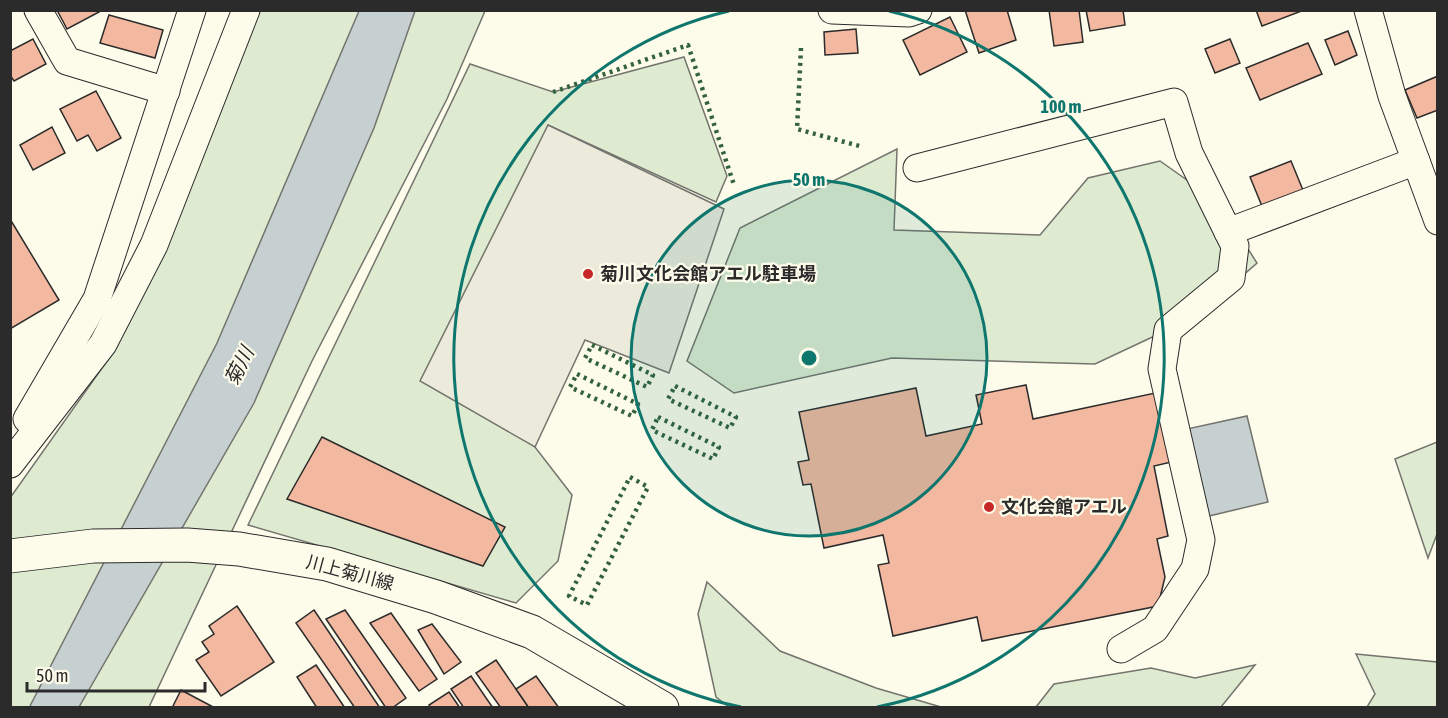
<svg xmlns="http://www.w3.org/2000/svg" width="1448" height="718" font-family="'Asap Condensed','Noto Sans JP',sans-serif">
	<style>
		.green { fill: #deebd1; stroke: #74746e; stroke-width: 1.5 }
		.parking { fill: #eceadb; stroke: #74746e; stroke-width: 1.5 }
		.water { fill: #c7d0d0; stroke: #74746e; stroke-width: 1.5 }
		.building { fill: #f2b8a0; stroke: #2b2b2b; stroke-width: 1.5 }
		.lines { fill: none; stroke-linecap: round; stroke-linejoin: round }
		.minor-casing { stroke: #2b2b2b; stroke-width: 29 }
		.major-casing { stroke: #2b2b2b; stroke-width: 35 }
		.minor { stroke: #fdfbea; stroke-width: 27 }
		.major { stroke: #fdfbea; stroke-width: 33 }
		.hedge { stroke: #34623c; stroke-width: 4.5; stroke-dasharray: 3 4.5; stroke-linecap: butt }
		.ring { fill: none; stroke: #0f766e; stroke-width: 3 }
		.poi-dot { fill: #c62828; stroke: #fdfbea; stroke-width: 2 }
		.labels { text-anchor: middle; stroke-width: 4.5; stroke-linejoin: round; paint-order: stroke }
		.poi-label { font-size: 18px; font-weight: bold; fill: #2b2b2b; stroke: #fdfbea; text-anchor: start }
		.street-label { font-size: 18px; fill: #2b2b2b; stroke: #fdfbea }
		.water-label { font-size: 20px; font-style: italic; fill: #2b2b2b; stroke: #fdfbea }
		.centre { fill: #0f766e; stroke: #fdfbea; stroke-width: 3 }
		.ring-label { font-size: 18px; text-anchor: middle; font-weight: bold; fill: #0f766e; stroke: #fdfbea; stroke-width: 4.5; stroke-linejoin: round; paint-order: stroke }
	</style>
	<rect width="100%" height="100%" fill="#fdfbea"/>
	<g class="green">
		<polygon points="246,11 485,11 447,99 312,361 149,707 11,707 10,498 117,347"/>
		<polygon points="684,57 727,176 716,202 548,125 490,413 535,447 572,495 558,561 516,603 248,525 470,64 553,92"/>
		<polygon points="897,149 894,230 1040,235 1088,178 1160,161 1218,202 1257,263 1195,317 1095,364 892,358 734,393 687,361 740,228"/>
		<polygon points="1437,442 1437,534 1428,558 1395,459"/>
		<polygon points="707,582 780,651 876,688 941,707 729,707 716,697 698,614"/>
		<polygon points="1356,654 1437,662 1437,707 1367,707 1375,694"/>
		<polygon points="1255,665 1221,707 1036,707 1054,684 1151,668 1195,678"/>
	</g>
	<polygon class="parking" points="548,125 724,209 669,373 585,340 535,447 420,381"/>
	<g class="water">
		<polygon points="359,11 415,11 374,128 254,403 79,707 29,708 217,343"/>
		<polygon points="1247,416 1268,502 1209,516 1187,429"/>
	</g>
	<g class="building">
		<polygon points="57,10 99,10 99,12 67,29"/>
		<polygon points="965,10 1007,10 1016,40 979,53"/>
		<polygon points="1049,10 1079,10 1083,42 1054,46"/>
		<polygon points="1086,10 1123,10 1125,25 1090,31"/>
		<polygon points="1256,10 1304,10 1262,26"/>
		<polygon points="109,15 163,30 155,58 100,43"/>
		<polygon points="950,17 967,52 920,75 903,40"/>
		<polygon points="856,29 858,53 825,55 824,32"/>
		<polygon points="1348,31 1357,55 1335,65 1325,40"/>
		<polygon points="33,39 46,64 14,81 10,75 10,51"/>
		<polygon points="1230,39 1240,63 1215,73 1205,49"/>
		<polygon points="1308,43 1322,74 1260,100 1246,68"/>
		<polygon points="1438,76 1438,110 1417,118 1405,90"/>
		<polygon points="96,91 121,138 97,151 88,135 77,141 60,109"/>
		<polygon points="52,127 65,153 33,170 20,145"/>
		<polygon points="1291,161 1305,195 1264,211 1250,177"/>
		<polygon points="10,219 59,300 10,329"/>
		<polygon points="1026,385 1033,419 1155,393 1180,460 1154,466 1168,536 1157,539 1165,577 1158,606 982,641 977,617 893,636 878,565 889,563 883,535 824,548 811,484 803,485 798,462 809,460 799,412 916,388 926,436 982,424 976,395"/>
		<polygon points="322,437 505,527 483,566 287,499"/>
		<polygon points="237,606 274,662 221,696 196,660 209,652 202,642 214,634 209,626"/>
		<polygon points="314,610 380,708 355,708 296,623"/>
		<polygon points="345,610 406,698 392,708 386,708 326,619"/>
		<polygon points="391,613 437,679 419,691 370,623"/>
		<polygon points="432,624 461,662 444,674 418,630"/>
		<polygon points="496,660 529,708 501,708 476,673"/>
		<polygon points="316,665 345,708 317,708 297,677"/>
		<polygon points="471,676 493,708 464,708 451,689"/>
		<polygon points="536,676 559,708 529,708 516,689"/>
		<polygon points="181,690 215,708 172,708"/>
		<polygon points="449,692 460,708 431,708 429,705"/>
	</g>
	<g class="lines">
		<g class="minor-casing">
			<g id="minor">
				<polyline points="38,10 67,61 166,91"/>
				<polyline points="832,10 909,13 918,10"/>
				<polyline points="1368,10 1392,96 1438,221"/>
				<polyline points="917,168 1174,102 1189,153 1235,246 1231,278 1168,330 1162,369 1201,540 1195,569 1155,629 1121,649"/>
				<polyline points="1228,232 1416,161"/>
				<polyline points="27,419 97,299 192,10"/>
				<polyline points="10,464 103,344 154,245 246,10"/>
			</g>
		</g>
		<g class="major-casing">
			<polyline id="major" points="10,556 93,546 187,545 239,549 327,564 436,597 532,632 662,708"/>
		</g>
		<use href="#minor" class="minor"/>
		<use href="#major" class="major"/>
		<g class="hedge">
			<polyline points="801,48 797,129 863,147"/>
			<polyline points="553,92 688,45 734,185"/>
			<polygon points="592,345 653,375 647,387 585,358"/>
			<polygon points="577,374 638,404 632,416 570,387"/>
			<polygon points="675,386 736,417 730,428 668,399"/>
			<polygon points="658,417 719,447 713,459 652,430"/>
			<polygon points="630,477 648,487 587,605 569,596"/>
		</g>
	</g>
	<circle cx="809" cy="358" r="178" fill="#0f766e" fill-opacity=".12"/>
	<g class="ring">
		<circle cx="809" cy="358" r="178"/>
		<path d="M741 707A356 356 0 0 1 729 11M889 11A356 356 0 0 1 877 707"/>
	</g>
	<g class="poi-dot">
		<circle cx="588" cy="274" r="6"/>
		<circle cx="989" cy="507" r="6"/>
	</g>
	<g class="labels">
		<g class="poi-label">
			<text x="600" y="280">菊川文化会館アエル駐車場</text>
			<text x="1001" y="513">文化会館アエル</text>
		</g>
		<g class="street-label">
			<text transform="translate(350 573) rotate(15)" y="6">川上菊川線</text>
		</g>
		<g class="water-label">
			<text transform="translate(239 366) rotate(-63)" y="7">菊川</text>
		</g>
	</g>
	<circle cx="809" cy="358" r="9" class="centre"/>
	<g class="ring-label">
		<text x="1061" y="113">100 m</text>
		<text x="809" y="186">50 m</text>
	</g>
	<rect width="1448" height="718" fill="none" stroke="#2b2b2b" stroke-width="24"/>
	<path d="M27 682v9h178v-9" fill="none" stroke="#2b2b2b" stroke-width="3"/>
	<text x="36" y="682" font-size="18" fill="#2b2b2b" stroke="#fdfbea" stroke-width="4.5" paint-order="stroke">50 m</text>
</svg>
